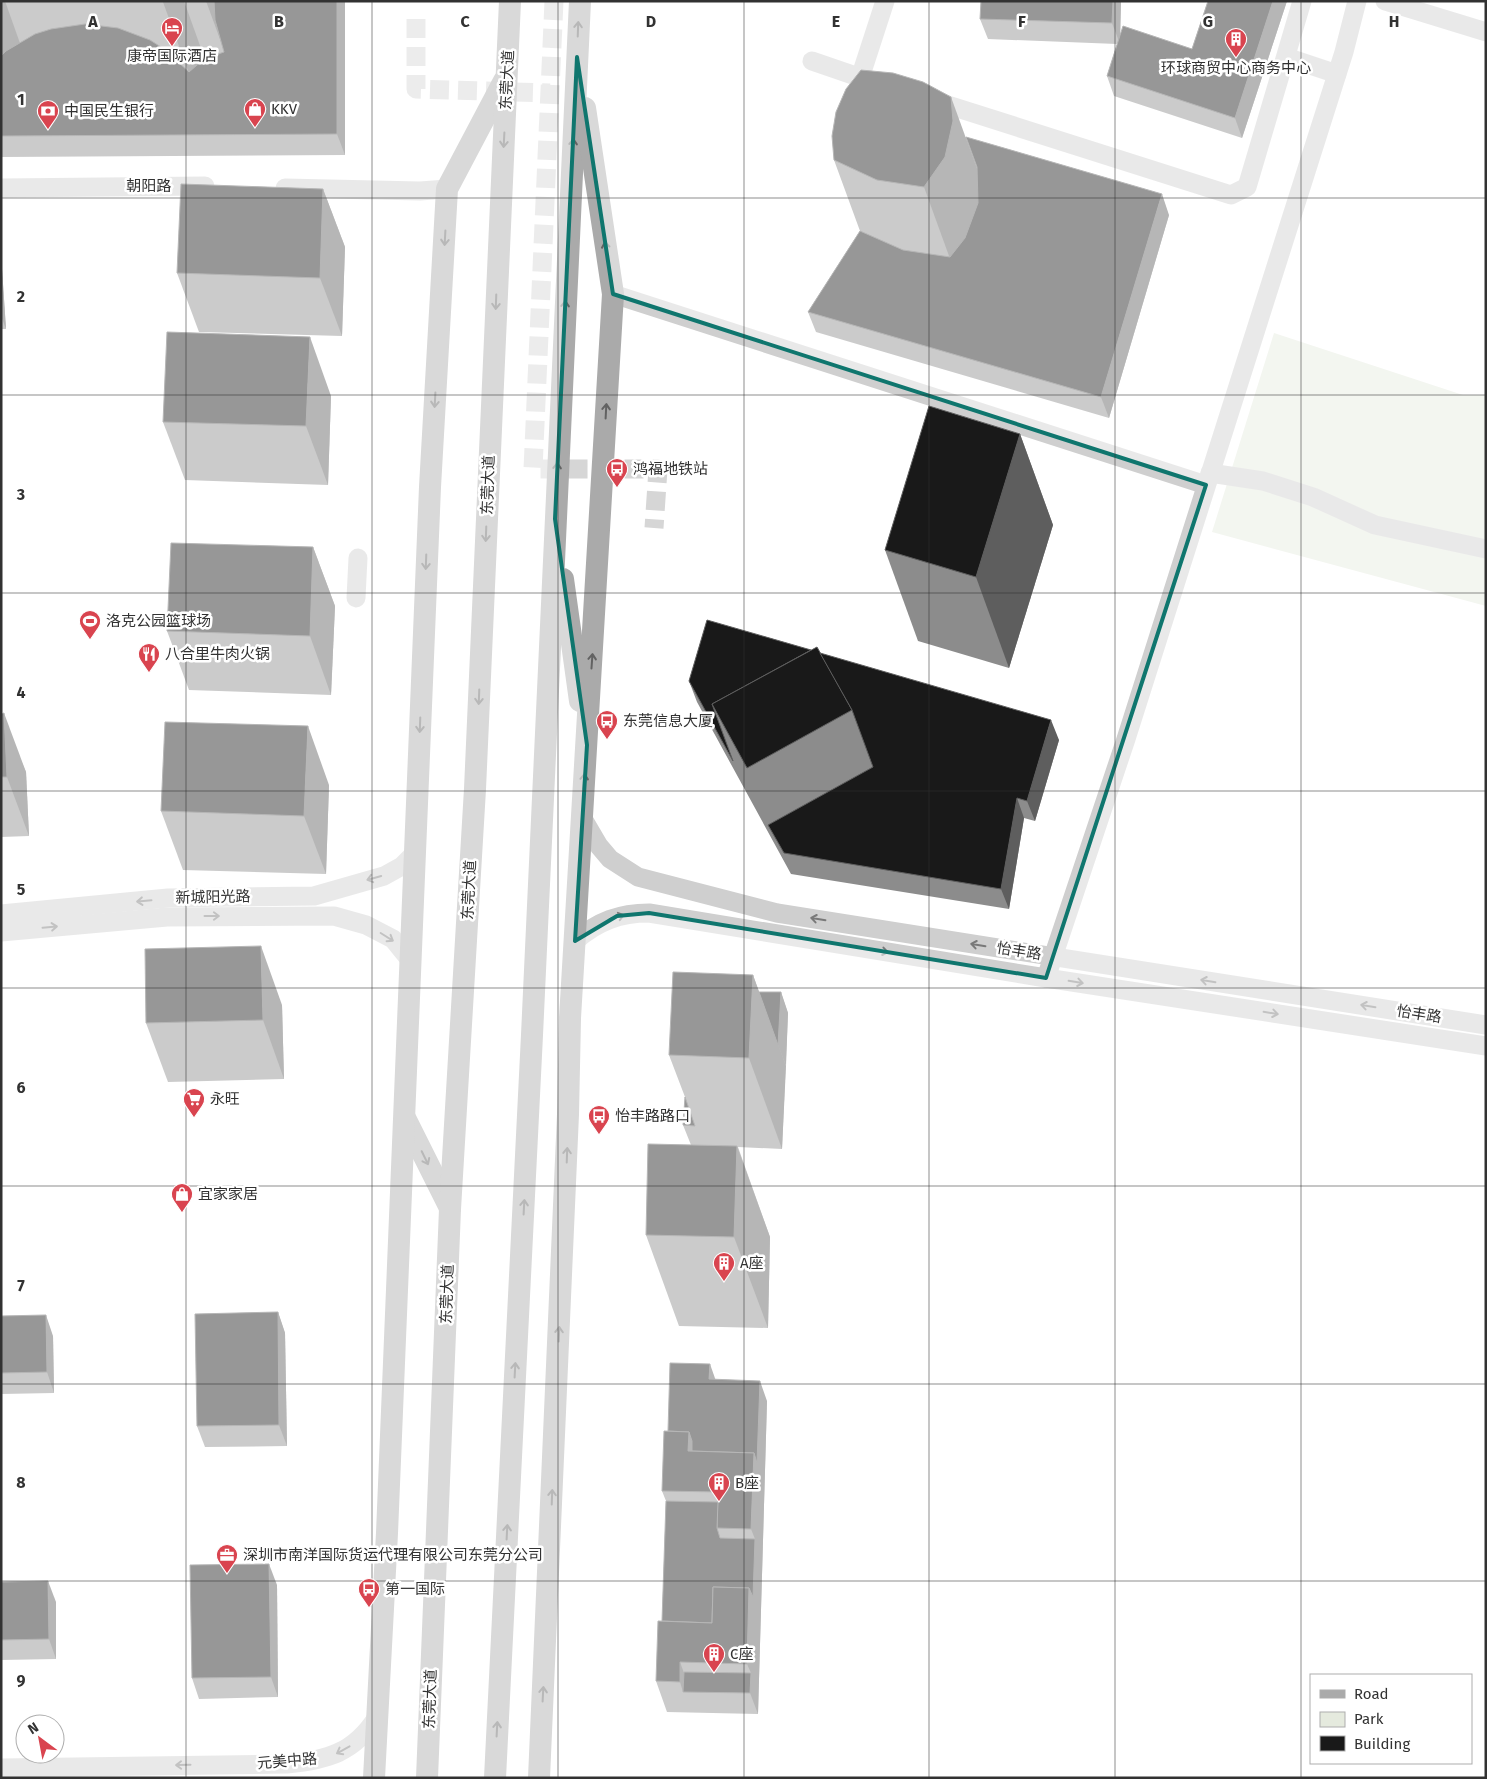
<svg xmlns="http://www.w3.org/2000/svg" width="1487" height="1779" font-family="'Fira Sans','Noto Sans SC',sans-serif">
	<style>
		.green { fill: #e5eade }
		.lines { fill: none; stroke-linecap: round; stroke-linejoin: round }
		.minor-tunnel { stroke: #d6d6d6; stroke-width: 19; stroke-dasharray: 19 9; stroke-linecap: butt }
		.minor { stroke: #cfcfcf; stroke-width: 19 }
		.major { stroke: #aaa; stroke-width: 22 }
		.wall { fill: #8c8c8c }
		.shaded-wall { fill: #5e5e5e }
		.building { fill: #191919; stroke: #5e5e5e }
		.oneway { stroke: #626262 }
		.oneway2 { stroke: #797979 }
		.marked { fill: none; stroke: #0f766e; stroke-width: 4; stroke-linejoin: round }
		.grid { fill: none; stroke: #323232; stroke-width: 1; stroke-opacity: 0.55 }
		.labels { text-anchor: middle; stroke-width: 5; stroke-linejoin: round; paint-order: stroke }
		.poi-label { font-size: 15px; fill: #323232; stroke: #fff; text-anchor: start }
		.street-label { font-size: 15px; fill: #323232; stroke: #fff }
		.grid-label { font-size: 16px; text-anchor: middle; font-weight: bold; fill: #323232; stroke: #fff; stroke-width: 5; stroke-linejoin: round; paint-order: stroke }
	</style>
	<rect width="100%" height="100%" fill="#fff"/>
	<polygon class="green" points="1274,333 1463,395 1486,395 1486,606 1212,532"/>
	<g class="lines">
		<g class="minor-tunnel">
			<polyline points="554,1 533,469 658,469 654,528"/>
			<polyline points="416,19 416,89 550,93"/>
		</g>
		<g class="minor">
			<polyline points="1385,1 1486,32"/>
			<polyline points="1286,57 1337,74"/>
			<polyline points="812,61 879,84"/>
			<polyline points="860,78 885,1"/>
			<polyline points="932,100 1231,195 1247,187 1302,1"/>
			<polyline points="1,188 205,186"/>
			<polyline points="285,188 420,191 447,189"/>
			<polyline points="613,294 1206,485"/>
			<polyline points="1210,473 1263,481 1313,497 1375,525 1486,549"/>
			<polyline points="356,598 358,558"/>
			<polyline points="582,817 599,846 610,859 638,877 777,913 1486,1025"/>
			<polyline points="1,914 168,898 314,896 384,876 402,866 415,853"/>
			<polyline points="1,932 167,917 334,916 366,925 393,939 410,960"/>
			<path d="M575 941C598 921 620 913 649 913L1046 978 1486 1046"/>
			<polyline points="1046,978 1126,739 1344,52 1357,1"/>
			<path d="M1 1768 287 1764C327 1760 354 1753 377 1717"/>
		</g>
		<g class="major">
			<polyline points="563,579 580,701"/>
			<polyline points="405,1118 450,1208"/>
			<polyline points="374,1778 387,1533 430,487 447,189 504,81"/>
			<polyline points="427,1778 450,1209 475,789 510,1"/>
			<polyline points="495,1778 532,1035 580,1"/>
			<polyline points="539,1778 568,1114 570,1018 613,294 585,108"/>
		</g>
	</g>
	<g class="wall">
		<polygon points="1,1 345,1 345,155 1,157"/>
		<polygon points="1121,1 1120,34 1192,49 1208,1 1287,1 1242,138 1114,96 1107,76 1117,44 988,39 980,19"/>
		<polygon points="966,137 1169,215 1109,418 816,332 808,312 860,231 834,160"/>
		<polygon points="323,189 345,247 342,336 199,332 177,273"/>
		<polygon points="1,254 6,329 1,329"/>
		<polygon points="331,396 328,485 185,480 163,422"/>
		<polygon points="1020,434 1053,525 1009,668 918,641 885,550"/>
		<polygon points="313,547 335,606 331,695 189,690 167,631"/>
		<polygon points="820,653 1059,740 1035,821 1024,818 1009,909 791,874 697,702 689,681"/>
		<polygon points="1,714 26,772 29,836 1,837"/>
		<polygon points="329,785 326,874 183,870 161,811"/>
		<polygon points="753,975 759,992 781,992 788,1013 782,1149 738,1147 770,1237 768,1328 679,1326 646,1235 691,1145 683,1125 685,1097 669,1055"/>
		<polygon points="282,1005 284,1079 168,1082 146,1023"/>
		<polygon points="278,1312 285,1333 287,1446 205,1447 197,1426"/>
		<polygon points="1,1316 53,1336 54,1393 1,1394"/>
		<polygon points="715,1380 767,1401 758,1714 667,1712 656,1681 662,1621 666,1501 662,1491 668,1431"/>
		<polygon points="1,1582 56,1602 56,1659 1,1660"/>
		<polygon points="277,1585 278,1697 199,1699 192,1678"/>
	</g>
	<g class="shaded-wall">
		<polygon points="1,1 5,1 27,63 1,84"/>
		<polygon points="164,1 184,1 212,79 196,93 163,2"/>
		<polygon points="206,1 225,1 232,72"/>
		<polygon points="337,1 345,1 345,155 337,134"/>
		<polygon points="1113,1 1121,1 1120,44 1112,23"/>
		<polygon points="1273,1 1287,1 1242,138 1235,118"/>
		<polygon points="951,97 984,188 957,278 924,187"/>
		<polygon points="323,189 345,247 342,336 320,278"/>
		<polygon points="1162,194 1169,215 1109,418 1101,397"/>
		<polygon points="1,254 6,329 1,316"/>
		<polygon points="310,337 331,396 328,485 306,426"/>
		<polygon points="1020,434 1053,525 1009,668 976,577"/>
		<polygon points="313,547 335,606 331,695 310,636"/>
		<polygon points="4,713 26,772 29,836 7,777"/>
		<polygon points="1051,720 1059,740 1035,821 1027,801"/>
		<polygon points="308,726 329,785 326,874 304,816"/>
		<polygon points="1017,798 1024,818 1009,909 1001,889"/>
		<polygon points="261,946 282,1005 284,1079 263,1020"/>
		<polygon points="753,975 786,1066 782,1149 749,1058"/>
		<polygon points="781,992 788,1013 786,1066 778,1045"/>
		<polygon points="737,1146 770,1237 768,1328 734,1237"/>
		<polygon points="278,1312 285,1333 287,1446 279,1425"/>
		<polygon points="46,1315 53,1336 54,1393 47,1372"/>
		<polygon points="710,1364 717,1384 709,1379"/>
		<polygon points="760,1381 767,1401 758,1714 750,1693 751,1673 747,1664 749,1588 755,1539 751,1529 754,1453"/>
		<polygon points="689,1432 700,1461 688,1451"/>
		<polygon points="269,1564 277,1585 278,1697 271,1677"/>
		<polygon points="48,1581 56,1602 56,1659 49,1639"/>
		<polygon points="680,1662 691,1692 683,1692 680,1682"/>
	</g>
	<g class="building">
		<polygon points="214,1 337,1 337,134 1,136 1,56 6,51 35,34 51,29 85,24 118,28 150,40 164,49 189,72 204,59 224,52 215,20"/>
		<polygon points="981,1 1113,1 1112,23 980,19"/>
		<polygon points="1208,1 1273,1 1235,118 1107,76 1123,26 1192,49"/>
		<polygon points="861,70 893,73 923,82 951,97 953,121 945,157 924,187 877,180 834,160 832,136 836,112 846,89"/>
		<polygon points="966,137 1162,194 1101,397 808,312 860,231 903,250 950,257 965,238 978,203 977,167"/>
		<polygon points="181,184 323,189 320,278 177,273"/>
		<polygon points="167,332 310,337 306,426 163,422"/>
		<polygon points="929,406 1020,434 976,577 885,550"/>
		<polygon points="171,543 313,547 310,636 167,631"/>
		<polygon points="707,620 811,650 712,704 733,761 689,681"/>
		<polygon points="817,647 852,710 747,768 712,704"/>
		<polygon points="820,653 1051,720 1027,801 1017,798 1001,889 784,853 768,825 873,767 852,710"/>
		<polygon points="4,713 7,777 1,777 1,714"/>
		<polygon points="165,722 308,726 304,816 161,811"/>
		<polygon points="261,946 263,1020 146,1023 145,949"/>
		<polygon points="673,972 753,975 749,1058 669,1055"/>
		<polygon points="759,992 781,992 778,1045"/>
		<polygon points="685,1097 695,1126 683,1125"/>
		<polygon points="648,1144 737,1146 734,1237 646,1235"/>
		<polygon points="278,1312 279,1425 197,1426 195,1314"/>
		<polygon points="46,1315 47,1372 1,1373 1,1316"/>
		<polygon points="670,1363 710,1364 709,1379 760,1381 757,1463 754,1453 692,1451 692,1441 689,1432 668,1431"/>
		<polygon points="664,1431 689,1432 688,1451 754,1453 751,1529 717,1528 718,1492 662,1491"/>
		<polygon points="666,1501 718,1502 717,1528 720,1538 755,1539 753,1597 749,1588 713,1587 712,1623 662,1621"/>
		<polygon points="269,1564 271,1677 192,1678 190,1565"/>
		<polygon points="48,1581 49,1639 1,1640 1,1582"/>
		<polygon points="713,1587 749,1588 747,1664 680,1662 680,1682 656,1681 658,1621 712,1623"/>
		<polygon points="684,1672 751,1673 750,1693 683,1692"/>
	</g>
	<defs><path id="oneway-shaft" d="M-6 0H5M1.5-3L5.5 0L1.5 3" fill="none" stroke-width="1.6" stroke-linecap="round" stroke-linejoin="round" transform="scale(1.25)"/></defs>
	<g class="oneway">
		<use href="#oneway-shaft" transform="translate(578 29) rotate(-88)"/>
		<use href="#oneway-shaft" transform="translate(504 140) rotate(93)"/>
		<use href="#oneway-shaft" transform="translate(573 146) rotate(-87)"/>
		<use href="#oneway-shaft" transform="translate(445 238) rotate(93)"/>
		<use href="#oneway-shaft" transform="translate(606 249) rotate(-99)"/>
		<use href="#oneway-shaft" transform="translate(496 302) rotate(92)"/>
		<use href="#oneway-shaft" transform="translate(565 308) rotate(-87)"/>
		<use href="#oneway-shaft" transform="translate(435 400) rotate(93)"/>
		<use href="#oneway-shaft" transform="translate(606 411) rotate(-87)"/>
		<use href="#oneway-shaft" transform="translate(557 470) rotate(-87)"/>
		<use href="#oneway-shaft" transform="translate(486 534) rotate(92)"/>
		<use href="#oneway-shaft" transform="translate(426 562) rotate(92)"/>
		<use href="#oneway-shaft" transform="translate(592 661) rotate(-86)"/>
		<use href="#oneway-shaft" transform="translate(479 697) rotate(92)"/>
		<use href="#oneway-shaft" transform="translate(420 725) rotate(92)"/>
		<use href="#oneway-shaft" transform="translate(584 781) rotate(-86)"/>
		<use href="#oneway-shaft" transform="translate(567 1155) rotate(-88)"/>
		<use href="#oneway-shaft" transform="translate(425 1158) rotate(64)"/>
		<use href="#oneway-shaft" transform="translate(524 1207) rotate(-87)"/>
		<use href="#oneway-shaft" transform="translate(559 1334) rotate(-88)"/>
		<use href="#oneway-shaft" transform="translate(515 1370) rotate(-87)"/>
		<use href="#oneway-shaft" transform="translate(552 1497) rotate(-88)"/>
		<use href="#oneway-shaft" transform="translate(507 1532) rotate(-87)"/>
		<use href="#oneway-shaft" transform="translate(543 1694) rotate(-87)"/>
		<use href="#oneway-shaft" transform="translate(497 1729) rotate(-87)"/>
	</g>
	<g class="oneway2">
		<use href="#oneway-shaft" transform="translate(374 878) rotate(164)"/>
		<use href="#oneway-shaft" transform="translate(144 901) rotate(175)"/>
		<use href="#oneway-shaft" transform="translate(212 916)"/>
		<use href="#oneway-shaft" transform="translate(617 917) rotate(-15)"/>
		<use href="#oneway-shaft" transform="translate(818 919) rotate(-171)"/>
		<use href="#oneway-shaft" transform="translate(50 927) rotate(-5)"/>
		<use href="#oneway-shaft" transform="translate(387 937) rotate(32)"/>
		<use href="#oneway-shaft" transform="translate(978 945) rotate(-171)"/>
		<use href="#oneway-shaft" transform="translate(881 951) rotate(9)"/>
		<use href="#oneway-shaft" transform="translate(1208 981) rotate(-171)"/>
		<use href="#oneway-shaft" transform="translate(1076 982) rotate(9)"/>
		<use href="#oneway-shaft" transform="translate(1368 1006) rotate(-171)"/>
		<use href="#oneway-shaft" transform="translate(1271 1013) rotate(9)"/>
		<use href="#oneway-shaft" transform="translate(343 1750) rotate(151)"/>
		<use href="#oneway-shaft" transform="translate(183 1765) rotate(179)"/>
	</g>
	<path d="M0 0H1487V1779H0ZM577 57 613 294 1206 485 1046 978 649 913 617 916 575 941 587 745 555 519Z" fill="#fff" fill-opacity=".55" fill-rule="evenodd"/>
	<path class="marked" d="M577 57 613 294 1206 485 1046 978 649 913 617 916 575 941 587 745 555 519Z"/>
	<path class="grid" d="M186 1V1778M372 1V1778M558 1V1778M744 1V1778M929 1V1778M1115 1V1778M1301 1V1778M1 198H1486M1 395H1486M1 593H1486M1 791H1486M1 988H1486M1 1186H1486M1 1384H1486M1 1581H1486"/>
	<defs>
		<g id="hotel-pin" transform="scale(1.125)"><path d="M0 17L-7.5 6A9.5 9.5 0 1 1 7.5 6Z" fill="#d9444f" stroke="#fff"/><path d="M-6-4.5h1.5V1H6V5H4.5V3h-9V5H-6ZM-4 0a1.8 1.8 0 1 1 3.6 0ZM.5 0V-2.5h3Q6-2.5 6 0Z" fill="#fff"/></g>
		<g id="building-pin" transform="scale(1.125)"><path d="M0 17L-7.5 6A9.5 9.5 0 1 1 7.5 6Z" fill="#d9444f" stroke="#fff"/><path d="M-4-6H4V6H1V3H-1V6H-4ZM-2.5-4.3h1.7v1.8h-1.7ZM.8-4.3h1.7v1.8H.8ZM-2.5-1h1.7V.8h-1.7ZM.8-1h1.7V.8H.8Z" fill="#fff"/></g>
		<g id="shop-pin" transform="scale(1.125)"><path d="M0 17L-7.5 6A9.5 9.5 0 1 1 7.5 6Z" fill="#d9444f" stroke="#fff"/><path d="M-5-2.5h2.3a2.7 3.5 0 0 1 5.4 0H5L5.5 6h-11ZM-1.5-2.5h3a1.5 2.3 0 0 0-3 0Z" fill="#fff"/></g>
		<g id="bank-pin" transform="scale(1.125)"><path d="M0 17L-7.5 6A9.5 9.5 0 1 1 7.5 6Z" fill="#d9444f" stroke="#fff"/><path d="M-6-4H6V4H-6ZM0-2.3a2.3 2.3 0 1 0 0 4.6a2.3 2.3 0 1 0 0-4.6Z" fill="#fff"/></g>
		<g id="bus-pin" transform="scale(1.125)"><path d="M0 17L-7.5 6A9.5 9.5 0 1 1 7.5 6Z" fill="#d9444f" stroke="#fff"/><path d="M-5-6H5V4H4V6H2V4H-2V6H-4V4H-5ZM-3.5-4V0h7V-4ZM-3.5 1.2v1.5H-2V1.2ZM2 1.2v1.5H3.5V1.2Z" fill="#fff"/></g>
		<g id="stadium-pin" transform="scale(1.125)"><path d="M0 17L-7.5 6A9.5 9.5 0 1 1 7.5 6Z" fill="#d9444f" stroke="#fff"/><path d="M0-5a6.5 5 0 1 0 0 10a6.5 5 0 1 0 0-10ZM-3.5-1.8h7v3.6h-7Z" fill="#fff"/></g>
		<g id="restaurant-pin" transform="scale(1.125)"><path d="M0 17L-7.5 6A9.5 9.5 0 1 1 7.5 6Z" fill="#d9444f" stroke="#fff"/><path d="M-5-6h1v4h1v-4h1v4h1v-4h1v5L-1.5 .5V6h-2V.5L-5-1ZM5-6V6H3V1.5H1.5Q1.5-4 5-6Z" fill="#fff"/></g>
		<g id="supermarket-pin" transform="scale(1.125)"><path d="M0 17L-7.5 6A9.5 9.5 0 1 1 7.5 6Z" fill="#d9444f" stroke="#fff"/><path d="M-6-5.5h2.5l.6 2H6L4.5 2H-2.5L-4.4-4H-6ZM-1.5 3.2a1.3 1.3 0 1 0 .1 0ZM3 3.2a1.3 1.3 0 1 0 .1 0Z" fill="#fff"/></g>
		<g id="office-pin" transform="scale(1.125)"><path d="M0 17L-7.5 6A9.5 9.5 0 1 1 7.5 6Z" fill="#d9444f" stroke="#fff"/><path d="M-6-3h4V-5.5h4V-3h4V5H-6ZM-1-4.5V-3h2v-1.5ZM-6 0V1H6V0Z" fill="#fff"/></g>
	</defs>
	<g fill-rule="evenodd">
		<use href="#hotel-pin" x="172" y="28"/>
		<use href="#building-pin" x="1236" y="39"/>
		<use href="#shop-pin" x="255" y="109"/>
		<use href="#bank-pin" x="48" y="111"/>
		<use href="#bus-pin" x="617" y="469"/>
		<use href="#stadium-pin" x="90" y="621"/>
		<use href="#restaurant-pin" x="149" y="654"/>
		<use href="#bus-pin" x="607" y="721"/>
		<use href="#supermarket-pin" x="194" y="1099"/>
		<use href="#bus-pin" x="599" y="1116"/>
		<use href="#shop-pin" x="182" y="1194"/>
		<use href="#building-pin" x="724" y="1263"/>
		<use href="#building-pin" x="719" y="1483"/>
		<use href="#office-pin" x="227" y="1555"/>
		<use href="#bus-pin" x="369" y="1589"/>
		<use href="#building-pin" x="714" y="1654"/>
	</g>
	<g class="labels">
		<g class="poi-label">
			<text x="172" y="61" text-anchor="middle">康帝国际酒店</text>
			<text x="1236" y="73" text-anchor="middle">环球商贸中心商务中心</text>
			<text x="271" y="114">KKV</text>
			<text x="64" y="116">中国民生银行</text>
			<text x="633" y="474">鸿福地铁站</text>
			<text x="106" y="626">洛克公园篮球场</text>
			<text x="165" y="659">八合里牛肉火锅</text>
			<text x="623" y="726">东莞信息大厦</text>
			<text x="210" y="1104">永旺</text>
			<text x="615" y="1121">怡丰路路口</text>
			<text x="198" y="1199">宜家家居</text>
			<text x="740" y="1268">A座</text>
			<text x="735" y="1488">B座</text>
			<text x="243" y="1560">深圳市南洋国际货运代理有限公司东莞分公司</text>
			<text x="385" y="1594">第一国际</text>
			<text x="730" y="1659">C座</text>
		</g>
		<g class="street-label">
			<text transform="translate(507 80) rotate(-87)" y="5">东莞大道</text>
			<text x="149" y="191">朝阳路</text>
			<text transform="translate(488 485) rotate(-88)" y="5">东莞大道</text>
			<text transform="translate(469 890) rotate(-87)" y="5">东莞大道</text>
			<text transform="translate(213 897) rotate(-1)" y="5">新城阳光路</text>
			<text transform="translate(1019 951) rotate(9)" y="5">怡丰路</text>
			<text transform="translate(1419 1014) rotate(9)" y="5">怡丰路</text>
			<text transform="translate(447 1294) rotate(-88)" y="5">东莞大道</text>
			<text transform="translate(430 1699) rotate(-88)" y="5">东莞大道</text>
			<text transform="translate(287 1761) rotate(-5)" y="5">元美中路</text>
		</g>
	</g>
	<g class="grid-label">
		<text x="93" y="27">A</text>
		<text x="279" y="27">B</text>
		<text x="465" y="27">C</text>
		<text x="651" y="27">D</text>
		<text x="836" y="27">E</text>
		<text x="1022" y="27">F</text>
		<text x="1208" y="27">G</text>
		<text x="1394" y="27">H</text>
		<text x="21" y="105">1</text>
		<text x="21" y="302">2</text>
		<text x="21" y="500">3</text>
		<text x="21" y="698">4</text>
		<text x="21" y="895">5</text>
		<text x="21" y="1093">6</text>
		<text x="21" y="1291">7</text>
		<text x="21" y="1488">8</text>
		<text x="21" y="1686">9</text>
	</g>
	<rect width="1487" height="1779" fill="none" stroke="#323232" stroke-width="5"/>
	<rect x="1310" y="1674" width="162" height="90" fill="#ffffff" stroke="#adadad"/>
	<rect x="1320" y="1690" width="25" height="8" fill="#aaaaaa" stroke="#adadad"/>
	<text x="1354" y="1699" font-size="15" fill="#323232">Road</text>
	<rect x="1320" y="1712" width="25" height="15" fill="#e5eade" stroke="#adadad"/>
	<text x="1354" y="1724" font-size="15" fill="#323232">Park</text>
	<rect x="1320" y="1736" width="25" height="15" fill="#191919" stroke="#adadad"/>
	<text x="1354" y="1749" font-size="15" fill="#323232">Building</text>
	<g transform="translate(40 1739) rotate(328)"><circle r="24" fill="#ffffff" stroke="#adadad"/>
	<path d="M0-4L9 19L0 12L-9 19Z" fill="#d9444f"/>
	<text y="-8" font-size="14" font-weight="bold" text-anchor="middle" fill="#323232">N</text>
	</g>
</svg>
